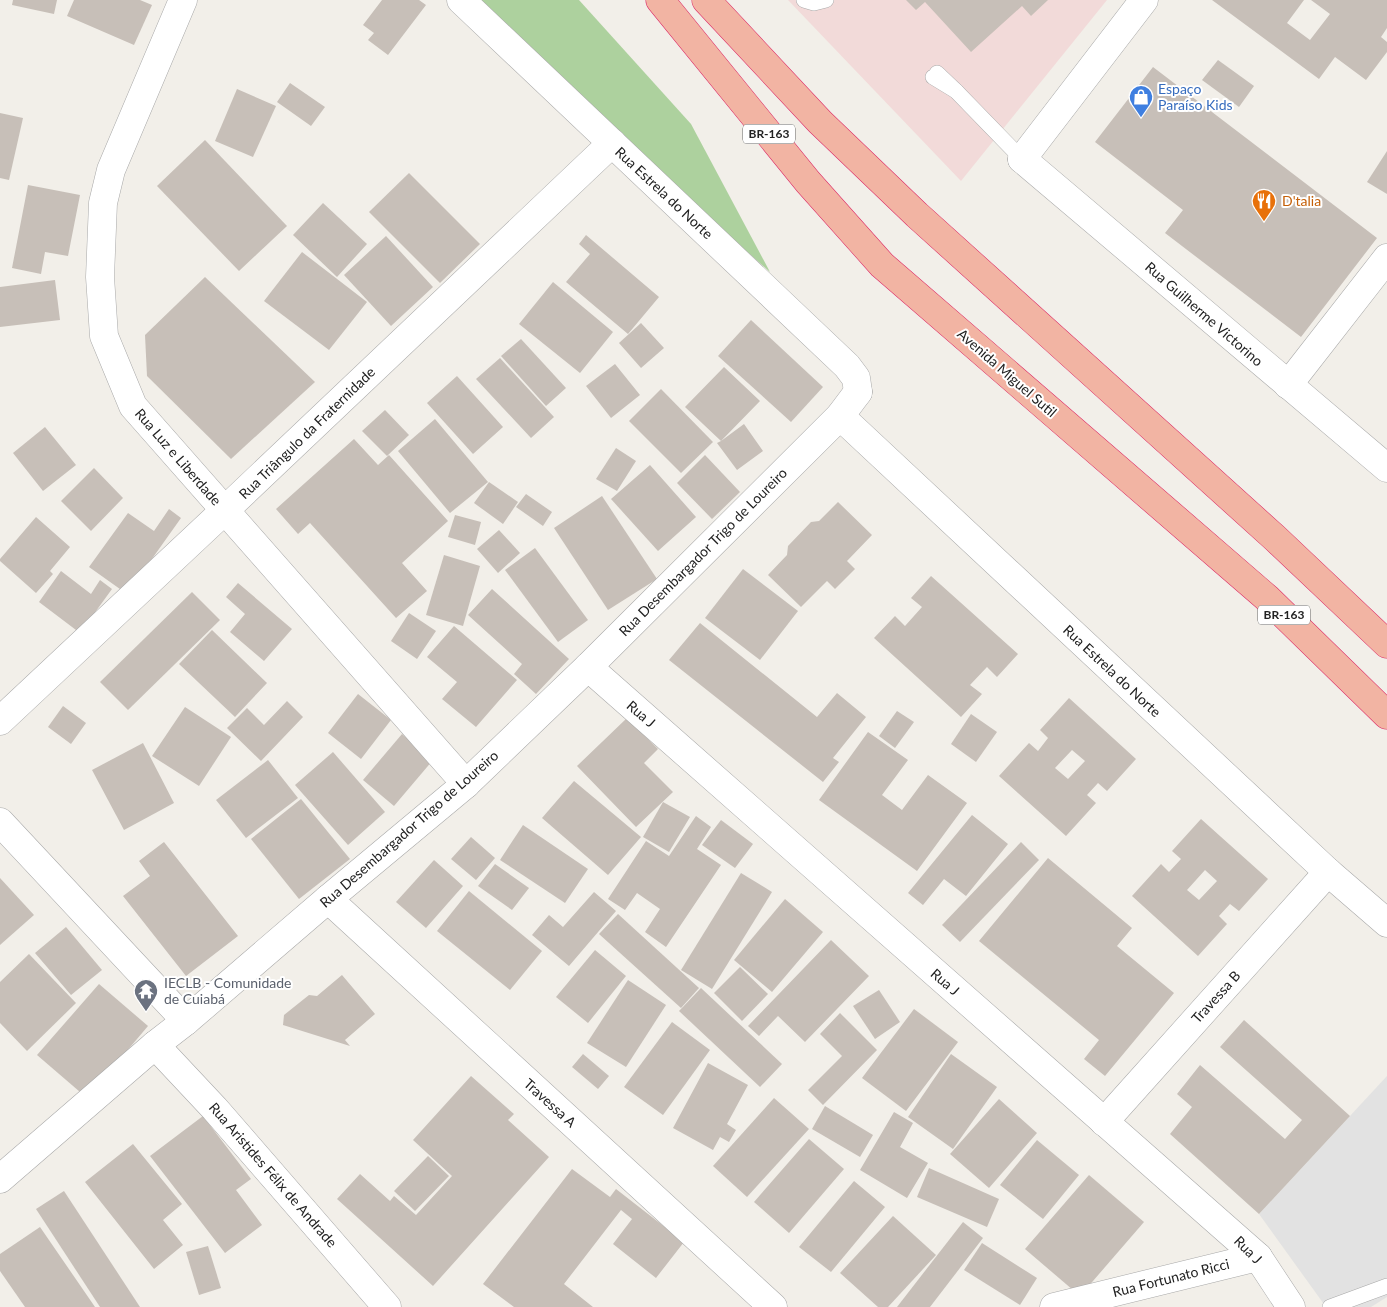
<svg xmlns="http://www.w3.org/2000/svg" width="1387" height="1307" font-family="Lato,sans-serif">
	<style>
		.commercial { fill: #f2dad9 }
		.forest { fill: #add19e }
		.parking { fill: #e2e2e2 }
		.building { fill: #c7bfb8; fill-rule: evenodd }
		.lines { fill: none; stroke-linecap: round; stroke-linejoin: round }
		.service-casing { stroke: #a9a9a9; stroke-width: 16 }
		.minor-casing { stroke: #a9a9a9; stroke-width: 29 }
		.tertiary-casing { stroke: #a9a9a9; stroke-width: 29 }
		.trunk-casing { stroke: #dc2a67; stroke-width: 29 }
		.service { stroke: #fff; stroke-width: 15 }
		.minor { stroke: #fff; stroke-width: 28 }
		.tertiary { stroke: #fff; stroke-width: 28 }
		.trunk { stroke: #f2b4a3; stroke-width: 28 }
		.labels { text-anchor: middle; stroke-width: 4; stroke-linejoin: round; paint-order: stroke }
		.shield { fill: #fff; stroke: #646464; stroke-width: 1 }
		.shield-label { font-size: 12px; font-weight: bold; fill: #222 }
		.shop-label { font-size: 14px; fill: #366cbe; stroke: #fff; text-anchor: start }
		.street-label { font-size: 14px; fill: #222; stroke: #fff }
		.food-label { font-size: 14px; fill: #c56008; stroke: #fff; text-anchor: start }
		.worship-label { font-size: 14px; fill: #5b616d; stroke: #fff; text-anchor: start }
	</style>
	<rect width="100%" height="100%" fill="#f2efe9"/>
	<polygon class="commercial" points="788,0 1107,0 961,181"/>
	<polygon class="forest" points="476,0 579,0 691,124 770,272 618,138"/>
	<polygon class="parking" points="1387,1076 1387,1297 1371,1307 1326,1307 1259,1214"/>
	<g class="building">
		<polygon points="13,0 57,0 54,14 12,5"/>
		<polygon points="74,0 140,0 152,5 134,45 67,16"/>
		<polygon points="382,0 419,0 426,5 388,55 368,40 374,33 363,25"/>
		<polygon points="906,0 1048,0 1031,16 1022,6 971,52 925,2 916,10"/>
		<polygon points="1212,0 1304,0 1287,23 1310,40 1330,14 1311,0 1387,0 1387,28 1381,37 1387,42 1387,52 1366,80 1335,57 1319,79"/>
		<polygon points="1218,60 1254,86 1239,107 1202,80"/>
		<polygon points="1153,67 1377,238 1301,337 1165,233 1183,210 1095,142"/>
		<polygon points="290,83 325,107 311,126 277,102"/>
		<polygon points="237,89 276,106 253,157 215,141"/>
		<polygon points="0,113 23,118 9,180 0,178"/>
		<polygon points="205,140 287,226 239,271 157,186"/>
		<polygon points="1387,151 1387,194 1367,182"/>
		<polygon points="409,173 480,244 440,283 369,212"/>
		<polygon points="28,185 80,195 68,256 45,252 41,274 12,268"/>
		<polygon points="323,203 367,244 337,277 293,235"/>
		<polygon points="586,235 659,297 628,334 566,282 590,254 579,244"/>
		<polygon points="386,236 433,287 391,326 344,275"/>
		<polygon points="302,252 367,302 329,350 264,301"/>
		<polygon points="205,277 315,382 231,459 147,376 145,335"/>
		<polygon points="55,280 60,320 0,327 0,287"/>
		<polygon points="553,282 613,332 580,373 519,324"/>
		<polygon points="751,320 823,387 791,422 718,356"/>
		<polygon points="641,323 664,348 641,368 619,343"/>
		<polygon points="521,339 566,388 546,406 501,356"/>
		<polygon points="500,358 554,417 531,438 476,379"/>
		<polygon points="615,364 640,395 611,418 586,386"/>
		<polygon points="724,367 760,401 721,441 744,424 763,451 737,470 717,443 721,441 685,407"/>
		<polygon points="457,376 503,427 473,454 427,403"/>
		<polygon points="661,389 713,442 681,473 629,421"/>
		<polygon points="385,410 409,435 387,456 362,431"/>
		<polygon points="435,419 488,482 450,513 398,451"/>
		<polygon points="45,427 76,465 43,491 13,453"/>
		<polygon points="354,439 378,465 389,455 448,521 402,563 427,591 396,618 310,523 298,534 276,509"/>
		<polygon points="616,448 636,461 617,491 596,479"/>
		<polygon points="705,455 740,492 712,519 677,483"/>
		<polygon points="650,465 696,517 658,551 611,499"/>
		<polygon points="94,468 123,498 91,531 61,501"/>
		<polygon points="489,482 518,502 503,524 474,503"/>
		<polygon points="526,494 552,512 543,526 516,507"/>
		<polygon points="602,496 657,579 608,610 554,528"/>
		<polygon points="838,502 872,535 847,561 855,569 835,589 827,581 801,607 768,575 787,555 788,546 811,522 819,521"/>
		<polygon points="169,509 181,518 127,594 89,567 128,513 154,531"/>
		<polygon points="455,515 481,522 475,545 448,537"/>
		<polygon points="36,517 70,547 50,571 53,574 36,593 0,561 0,559"/>
		<polygon points="499,530 520,553 498,573 477,549"/>
		<polygon points="535,548 588,620 558,642 505,570"/>
		<polygon points="444,555 480,566 463,626 426,615"/>
		<polygon points="743,569 798,611 760,660 705,618"/>
		<polygon points="61,571 91,594 100,580 112,589 80,633 39,602"/>
		<polygon points="931,576 1018,654 997,677 987,667 970,685 982,694 961,717 874,638 895,616 905,626 922,607 911,598"/>
		<polygon points="238,583 292,629 264,661 230,632 245,614 226,597"/>
		<polygon points="492,589 569,659 536,694 514,674 522,664 468,615"/>
		<polygon points="192,592 220,620 128,710 100,682"/>
		<polygon points="409,613 436,631 417,659 391,641"/>
		<polygon points="700,623 817,717 837,693 866,717 833,758 839,762 823,782 669,660"/>
		<polygon points="454,626 517,680 476,727 442,699 457,682 427,657"/>
		<polygon points="212,630 267,683 235,717 179,664"/>
		<polygon points="358,694 391,720 361,759 328,733"/>
		<path d="M1069 698 1136 759 1107 791 1098 783 1087 795 1096 803 1066 836 999 776 1029 743 1038 751 1048 738 1040 730ZM1072 750 1085 761 1068 779 1055 768Z"/>
		<polygon points="287,701 303,717 261,761 227,728 247,708 264,725"/>
		<polygon points="63,706 86,723 71,744 48,727"/>
		<polygon points="185,707 231,737 199,786 152,756"/>
		<polygon points="897,711 914,722 895,748 879,736"/>
		<polygon points="971,714 997,732 976,762 951,744"/>
		<polygon points="627,718 658,749 644,763 673,792 636,827 577,766"/>
		<polygon points="868,732 908,760 882,795 902,810 928,775 967,803 917,871 819,800"/>
		<polygon points="402,734 433,760 394,806 363,780"/>
		<polygon points="143,743 174,803 124,830 92,770"/>
		<polygon points="333,752 385,812 348,845 295,785"/>
		<polygon points="268,760 298,798 246,838 216,800"/>
		<polygon points="574,781 641,837 608,875 542,818"/>
		<polygon points="301,799 350,859 299,899 251,839"/>
		<polygon points="663,802 690,817 669,852 643,837"/>
		<polygon points="972,815 1008,844 966,896 944,879 923,905 908,893"/>
		<polygon points="696,816 711,827 697,849 721,865 666,947 645,932 660,909 637,893 625,910 608,899 646,841 669,856"/>
		<path d="M1201 819 1268 879 1239 911 1230 904 1219 916 1227 924 1198 956 1132 896 1161 864 1169 872 1181 859 1172 851ZM1205 870 1217 881 1199 900 1187 890Z"/>
		<polygon points="721,820 753,844 735,868 702,845"/>
		<polygon points="523,825 588,869 565,903 500,860"/>
		<polygon points="471,837 495,858 476,880 451,859"/>
		<polygon points="164,842 238,936 186,976 123,896 150,876 139,861"/>
		<polygon points="1021,842 1039,860 960,942 942,925"/>
		<polygon points="1048,858 1132,928 1117,946 1174,993 1105,1076 1084,1059 1099,1040 979,941"/>
		<polygon points="434,860 463,886 426,928 396,902"/>
		<polygon points="495,864 529,888 512,910 478,886"/>
		<polygon points="741,873 772,892 712,989 681,970"/>
		<polygon points="0,878 34,915 0,945"/>
		<polygon points="469,891 542,951 510,990 437,931"/>
		<polygon points="594,892 616,911 569,966 532,935 549,915 563,927"/>
		<polygon points="785,899 823,932 772,992 734,960"/>
		<polygon points="618,914 699,988 681,1008 599,934"/>
		<polygon points="66,927 102,970 71,995 35,953"/>
		<polygon points="831,940 869,976 805,1042 778,1016 759,1036 748,1026"/>
		<polygon points="595,950 626,976 588,1023 556,997"/>
		<polygon points="29,954 76,1003 27,1051 0,1023 0,982"/>
		<polygon points="740,967 768,994 742,1021 714,993"/>
		<polygon points="342,975 375,1014 345,1040 350,1046 283,1025 284,1015 309,995 317,996"/>
		<polygon points="628,980 666,1005 626,1067 587,1043"/>
		<polygon points="99,984 148,1026 87,1098 37,1055"/>
		<polygon points="701,988 782,1064 760,1087 679,1011"/>
		<polygon points="879,990 900,1022 875,1039 853,1006"/>
		<polygon points="914,1009 958,1042 906,1111 862,1078"/>
		<polygon points="840,1013 877,1050 823,1105 808,1090 842,1056 820,1034"/>
		<polygon points="1244,1020 1350,1116 1259,1214 1170,1134 1192,1107 1177,1094 1200,1065 1285,1139 1302,1120 1220,1047"/>
		<polygon points="672,1022 710,1050 663,1115 624,1087"/>
		<polygon points="583,1054 609,1076 598,1089 572,1067"/>
		<polygon points="951,1054 997,1087 953,1149 908,1117"/>
		<polygon points="708,1063 748,1085 727,1124 736,1130 729,1142 720,1137 713,1150 673,1128"/>
		<polygon points="471,1076 514,1114 508,1120 549,1157 433,1286 337,1199 360,1174 390,1201 394,1196 416,1215 452,1176 413,1140"/>
		<polygon points="774,1098 809,1129 747,1197 713,1166"/>
		<polygon points="999,1099 1037,1133 989,1188 950,1154"/>
		<polygon points="825,1106 873,1135 860,1157 812,1129"/>
		<polygon points="894,1112 913,1123 900,1147 928,1163 907,1198 860,1170"/>
		<polygon points="203,1116 251,1179 236,1190 262,1225 225,1253 150,1156"/>
		<polygon points="809,1139 844,1169 789,1233 754,1202"/>
		<polygon points="1037,1140 1079,1175 1043,1219 1000,1185"/>
		<polygon points="133,1144 182,1204 163,1220 183,1245 154,1269 85,1182"/>
		<polygon points="428,1156 449,1176 415,1211 394,1191"/>
		<polygon points="929,1168 999,1199 987,1227 917,1197"/>
		<polygon points="572,1169 610,1197 616,1189 684,1242 656,1278 613,1244 632,1219 621,1210 564,1284 593,1307 514,1307 483,1284"/>
		<polygon points="1089,1175 1144,1222 1080,1296 1025,1249"/>
		<polygon points="854,1181 885,1207 831,1272 799,1247"/>
		<polygon points="64,1191 140,1307 100,1307 36,1209"/>
		<polygon points="893,1216 936,1255 888,1307 878,1307 840,1273"/>
		<polygon points="963,1222 983,1238 930,1307 897,1307"/>
		<polygon points="40,1227 95,1307 25,1307 0,1271 0,1254"/>
		<polygon points="982,1243 1037,1278 1020,1305 964,1270"/>
		<polygon points="208,1246 221,1288 199,1295 186,1252"/>
	</g>
	<g class="lines">
		<g class="service-casing">
			<g id="service">
				<polyline points="804,0 814,3 826,0"/>
				<polyline points="933,77 956,91 937,73"/>
				<polyline points="956,91 1022,159"/>
				<polyline points="1330,1307 1387,1286"/>
			</g>
		</g>
		<g class="minor-casing">
			<g id="minor">
				<polyline points="183,0 111,170 103,203 100,277 104,336 133,406 466,784"/>
				<polyline points="461,0 847,366 856,378 858,392"/>
				<polyline points="1022,159 1387,468"/>
				<polyline points="1288,385 1387,258"/>
				<polyline points="840,416 1328,872 1387,923"/>
				<polyline points="588,667 1258,1257 1291,1307"/>
				<polyline points="0,721 224,511 612,143"/>
				<polyline points="0,822 186,1021"/>
				<polyline points="328,899 773,1307"/>
				<polyline points="155,1045 215,1109 387,1307"/>
				<polyline points="1104,1122 1328,872"/>
				<polyline points="1054,1307 1258,1257"/>
			</g>
		</g>
		<g class="tertiary-casing">
			<g id="tertiary">
				<polyline points="1022,159 1144,0"/>
				<polyline points="0,1179 155,1045 186,1021 328,899 466,784 588,667 840,416 858,392"/>
			</g>
		</g>
		<g class="trunk-casing">
			<g id="trunk">
				<polyline points="660,0 808,182 882,265 1267,598 1387,715"/>
				<polyline points="706,0 820,122 917,215 1275,538 1387,644"/>
			</g>
		</g>
		<use href="#service" class="service"/>
		<use href="#minor" class="minor"/>
		<use href="#tertiary" class="tertiary"/>
		<use href="#trunk" class="trunk"/>
	</g>
	<defs>
		<g id="shop-pin" transform="scale(1.25)"><path d="M0 17L-7.5 6A9.5 9.5 0 1 1 7.5 6Z" fill="#3f7fe0" stroke="#fff"/><path d="M-5-2.5h2.3a2.7 3.5 0 0 1 5.4 0H5L5.5 6h-11ZM-1.5-2.5h3a1.5 2.3 0 0 0-3 0Z" fill="#fff"/></g>
		<g id="restaurant-pin" transform="scale(1.25)"><path d="M0 17L-7.5 6A9.5 9.5 0 1 1 7.5 6Z" fill="#e8710a" stroke="#fff"/><path d="M-5-6h1v4h1v-4h1v4h1v-4h1v5L-1.5 .5V6h-2V.5L-5-1ZM5-6V6H3V1.5H1.5Q1.5-4 5-6Z" fill="#fff"/></g>
		<g id="temple-pin" transform="scale(1.25)"><path d="M0 17L-7.5 6A9.5 9.5 0 1 1 7.5 6Z" fill="#6b7280" stroke="#fff"/><path d="M0-6L5-2H3V0L6.5 2.5H4V6H1.5V3h-3V6H-4V2.5H-6.5L-3 0V-2H-5Z" fill="#fff"/></g>
	</defs>
	<g fill-rule="evenodd">
		<use href="#shop-pin" x="1141" y="97"/>
		<use href="#restaurant-pin" x="1264" y="201"/>
		<use href="#temple-pin" x="146" y="991"/>
	</g>
	<g class="labels">
		<g class="shield">
			<rect x="743" y="124.5" width="52" height="19" rx="4"/>
			<rect x="1258" y="605.5" width="52" height="19" rx="4"/>
		</g>
		<g class="shield-label">
			<text x="769" y="138">BR-163</text>
			<text x="1284" y="619">BR-163</text>
		</g>
		<g class="shop-label">
			<text x="1158" y="94">Espaço<tspan x="1158" dy="16">Paraíso Kids</tspan></text>
		</g>
		<g class="street-label">
			<text transform="translate(664 193) rotate(43)" y="5">Rua Estrela do Norte</text>
			<text transform="translate(1204 314) rotate(41)" y="5">Rua Guilherme Victorino</text>
			<text transform="translate(1007 373) rotate(41)" y="5">Avenida Miguel Sutil</text>
			<text transform="translate(307 433) rotate(-44)" y="5">Rua Triângulo da Fraternidade</text>
			<text transform="translate(178 457) rotate(49)" y="5">Rua Luz e Liberdade</text>
			<text transform="translate(703 552) rotate(-45)" y="5">Rua Desembargador Trigo de Loureiro</text>
			<text transform="translate(1112 671) rotate(43)" y="5">Rua Estrela do Norte</text>
			<text transform="translate(641 714) rotate(41)" y="5">Rua J</text>
			<text transform="translate(409 829) rotate(-41)" y="5">Rua Desembargador Trigo de Loureiro</text>
			<text transform="translate(945 982) rotate(41)" y="5">Rua J</text>
			<text transform="translate(1216 997) rotate(-48)" y="5">Travessa B</text>
			<text transform="translate(550 1103) rotate(42)" y="5">Travessa A</text>
			<text transform="translate(273 1175) rotate(49)" y="5">Rua Aristides Félix de Andrade</text>
			<text transform="translate(1248 1250) rotate(45)" y="5">Rua J</text>
			<text transform="translate(1171 1278) rotate(-14)" y="5">Rua Fortunato Ricci</text>
		</g>
		<g class="food-label">
			<text x="1282" y="206">D'talia</text>
		</g>
		<g class="worship-label">
			<text x="164" y="988">IECLB - Comunidade<tspan x="164" dy="16">de Cuiabá</tspan></text>
		</g>
	</g>
</svg>
